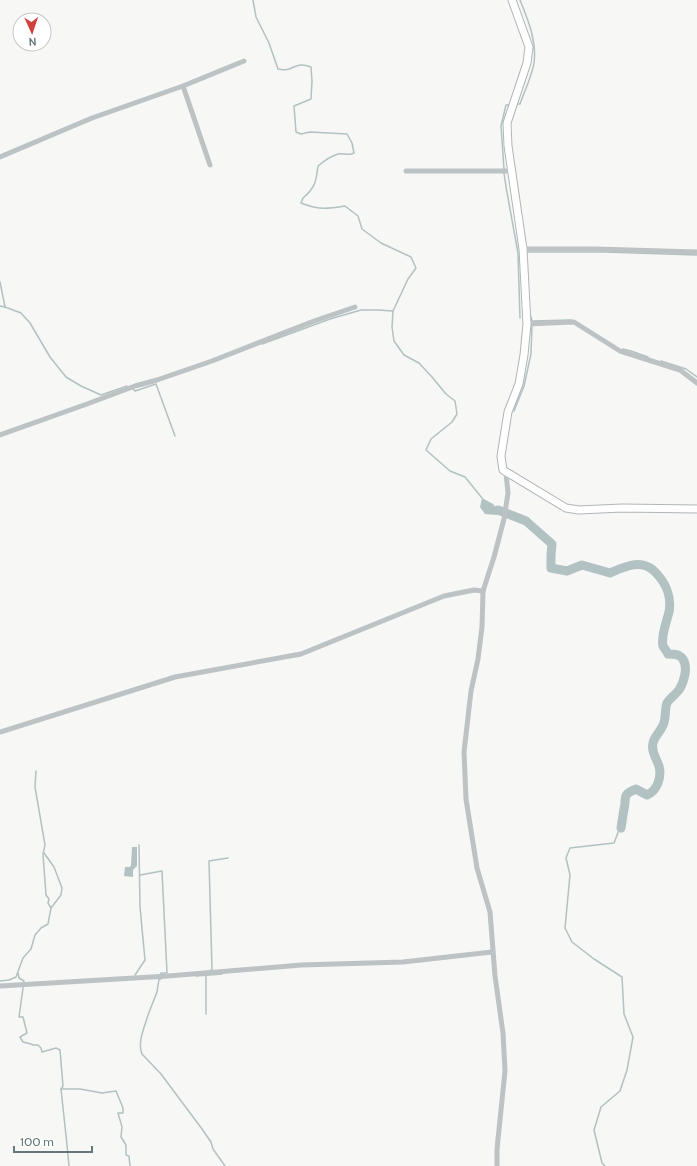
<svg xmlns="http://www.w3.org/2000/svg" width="697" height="1166" font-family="Cabin,sans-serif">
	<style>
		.water { fill: #b2c1c2 }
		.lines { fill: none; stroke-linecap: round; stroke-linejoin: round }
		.stream { stroke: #b2c1c2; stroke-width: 1.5 }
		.river { stroke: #b2c1c2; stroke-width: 9 }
		.secondary-casing { stroke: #afb6b9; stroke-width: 9 }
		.street { stroke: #bdc2c4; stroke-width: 5 }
		.secondary { stroke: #fff; stroke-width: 7 }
	</style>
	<rect width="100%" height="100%" fill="#f7f7f5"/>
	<g class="water">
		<polygon points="482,498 493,504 498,510 497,515 485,514 480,507"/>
		<polygon points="132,847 137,847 137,866 133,870 133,877 124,876 125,867 130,867 131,865"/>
	</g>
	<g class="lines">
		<g class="stream">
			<path d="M253 0 256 17 269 43 278 69C294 73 294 60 311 67L312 81 311 99 294 106 296 132 301 134 310 132 347 134 352 143 354 153C348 156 344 153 338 154 331 156 324 161 318 166 316 181 316 187 303 198L301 203C318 210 327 209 345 206L358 216 362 229 381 243 411 257 416 268 408 279 393 311 392 327 394 341 404 355 419 363 432 377 446 394 455 401 457 414 452 422 431 439 426 450 450 471 465 477 482 498"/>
			<path d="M517 104H520C524 92 532 76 534 63 537 41 528 20 520 0"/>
			<polyline points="504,169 501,126 506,105 509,105"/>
			<polyline points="504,173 506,187 518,253 520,318"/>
			<polyline points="528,252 605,252 697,255"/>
			<polyline points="0,282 5,307 21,313 30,323 50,357 66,377 81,386 101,395 127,386"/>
			<polyline points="0,306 5,307"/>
			<polyline points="531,317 532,321 571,320"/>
			<polyline points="262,344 330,319 361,310 378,310 393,311"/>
			<polyline points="623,349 631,351 648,357"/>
			<polyline points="661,361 686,369 697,377"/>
			<polyline points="133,389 135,391 156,384 175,436"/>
			<polyline points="514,411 524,386 531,354 532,326"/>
			<polyline points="36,771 35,787 45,845 43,854"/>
			<polyline points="43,855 46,895 49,899 48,903 51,908"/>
			<polyline points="140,875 162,871 167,973 161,973 160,975"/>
			<polyline points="207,971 212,970 209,861 228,858"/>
			<polyline points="18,973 19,978 24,981 19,1017 23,1017 27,1033 20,1037 23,1042 31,1044 33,1045 38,1045 41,1048 42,1052 56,1048 60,1050 63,1086 61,1089 67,1145 69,1166"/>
			<polyline points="135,975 145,960 140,907 139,845"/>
			<polyline points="206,975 206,1014"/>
			<polyline points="196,976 222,974"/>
			<path d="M161 979H159L157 992 148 1015C145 1026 137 1042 142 1054L161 1074 202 1129 211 1142 213 1149 225 1166"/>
			<polyline points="0,981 9,980 16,977 23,958 31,949 35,935 41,928 48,924 51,908 61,895 62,888 54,867 44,853"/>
			<polyline points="61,1089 80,1089 102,1093 116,1091 123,1108 123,1113 118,1113 122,1127 121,1137 126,1145 126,1155 129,1156 130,1166"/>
			<polyline points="605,1166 602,1163 594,1130 601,1107 620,1091 627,1070 633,1037 624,1014 622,977 594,959 572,942 565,928 570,875 566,858 570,848 614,843 619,830"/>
		</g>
		<path class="river" d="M498 510 526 521 552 544 551 555V568L567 571 582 565 610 573C624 567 640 559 653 570 665 581 672 596 669 612 667 620 664 628 663 636 663 639 662 643 663 646 664 648 667 651 668 654 673 654 679 654 682 658 689 666 684 682 679 690 675 695 670 698 667 703 664 710 667 720 662 727 660 732 654 737 653 743 651 751 656 758 659 766 662 777 657 791 647 795L636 789C621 795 627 798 624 809 623 815 622 822 621 828"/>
		<g class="secondary-casing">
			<polyline id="secondary" points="512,0 529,47 527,63 507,123 508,146 523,249 527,324 524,355 519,384 508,412 501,456 503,470 566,508 579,510 622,508 697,509"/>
		</g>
		<g class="street">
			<polyline points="183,86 210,165"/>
			<polyline points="0,157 92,118 183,86 244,61"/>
			<polyline points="406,171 512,171"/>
			<polyline points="523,249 595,249 697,252"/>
			<polyline points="527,324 574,322 620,351 680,370 697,383"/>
			<polyline points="0,435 87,404 135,386 157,380 212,361 314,321 355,307"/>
			<polyline points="0,732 175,677 301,654 444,596 474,590 483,591"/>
			<polyline points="0,986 168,976 301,965 403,962 492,952"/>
			<polyline points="497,1166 497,1149 505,1071 503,1033 495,976 490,912 477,868 466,799 464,752 471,691 478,659 482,627 483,591 494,557 504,519 508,493 506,473"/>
		</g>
		<use href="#secondary" class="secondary"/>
	</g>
	<g transform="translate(32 32) rotate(177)"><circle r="19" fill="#ffffff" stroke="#c2c9cb"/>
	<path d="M0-3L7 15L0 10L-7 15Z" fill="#cf433c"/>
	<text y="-6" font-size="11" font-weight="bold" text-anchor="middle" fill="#66777c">N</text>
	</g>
	<path d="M14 1146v6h78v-6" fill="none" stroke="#66777c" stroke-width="2"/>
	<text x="20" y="1146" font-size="12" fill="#66777c" stroke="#ffffff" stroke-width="3" paint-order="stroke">100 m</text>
</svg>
